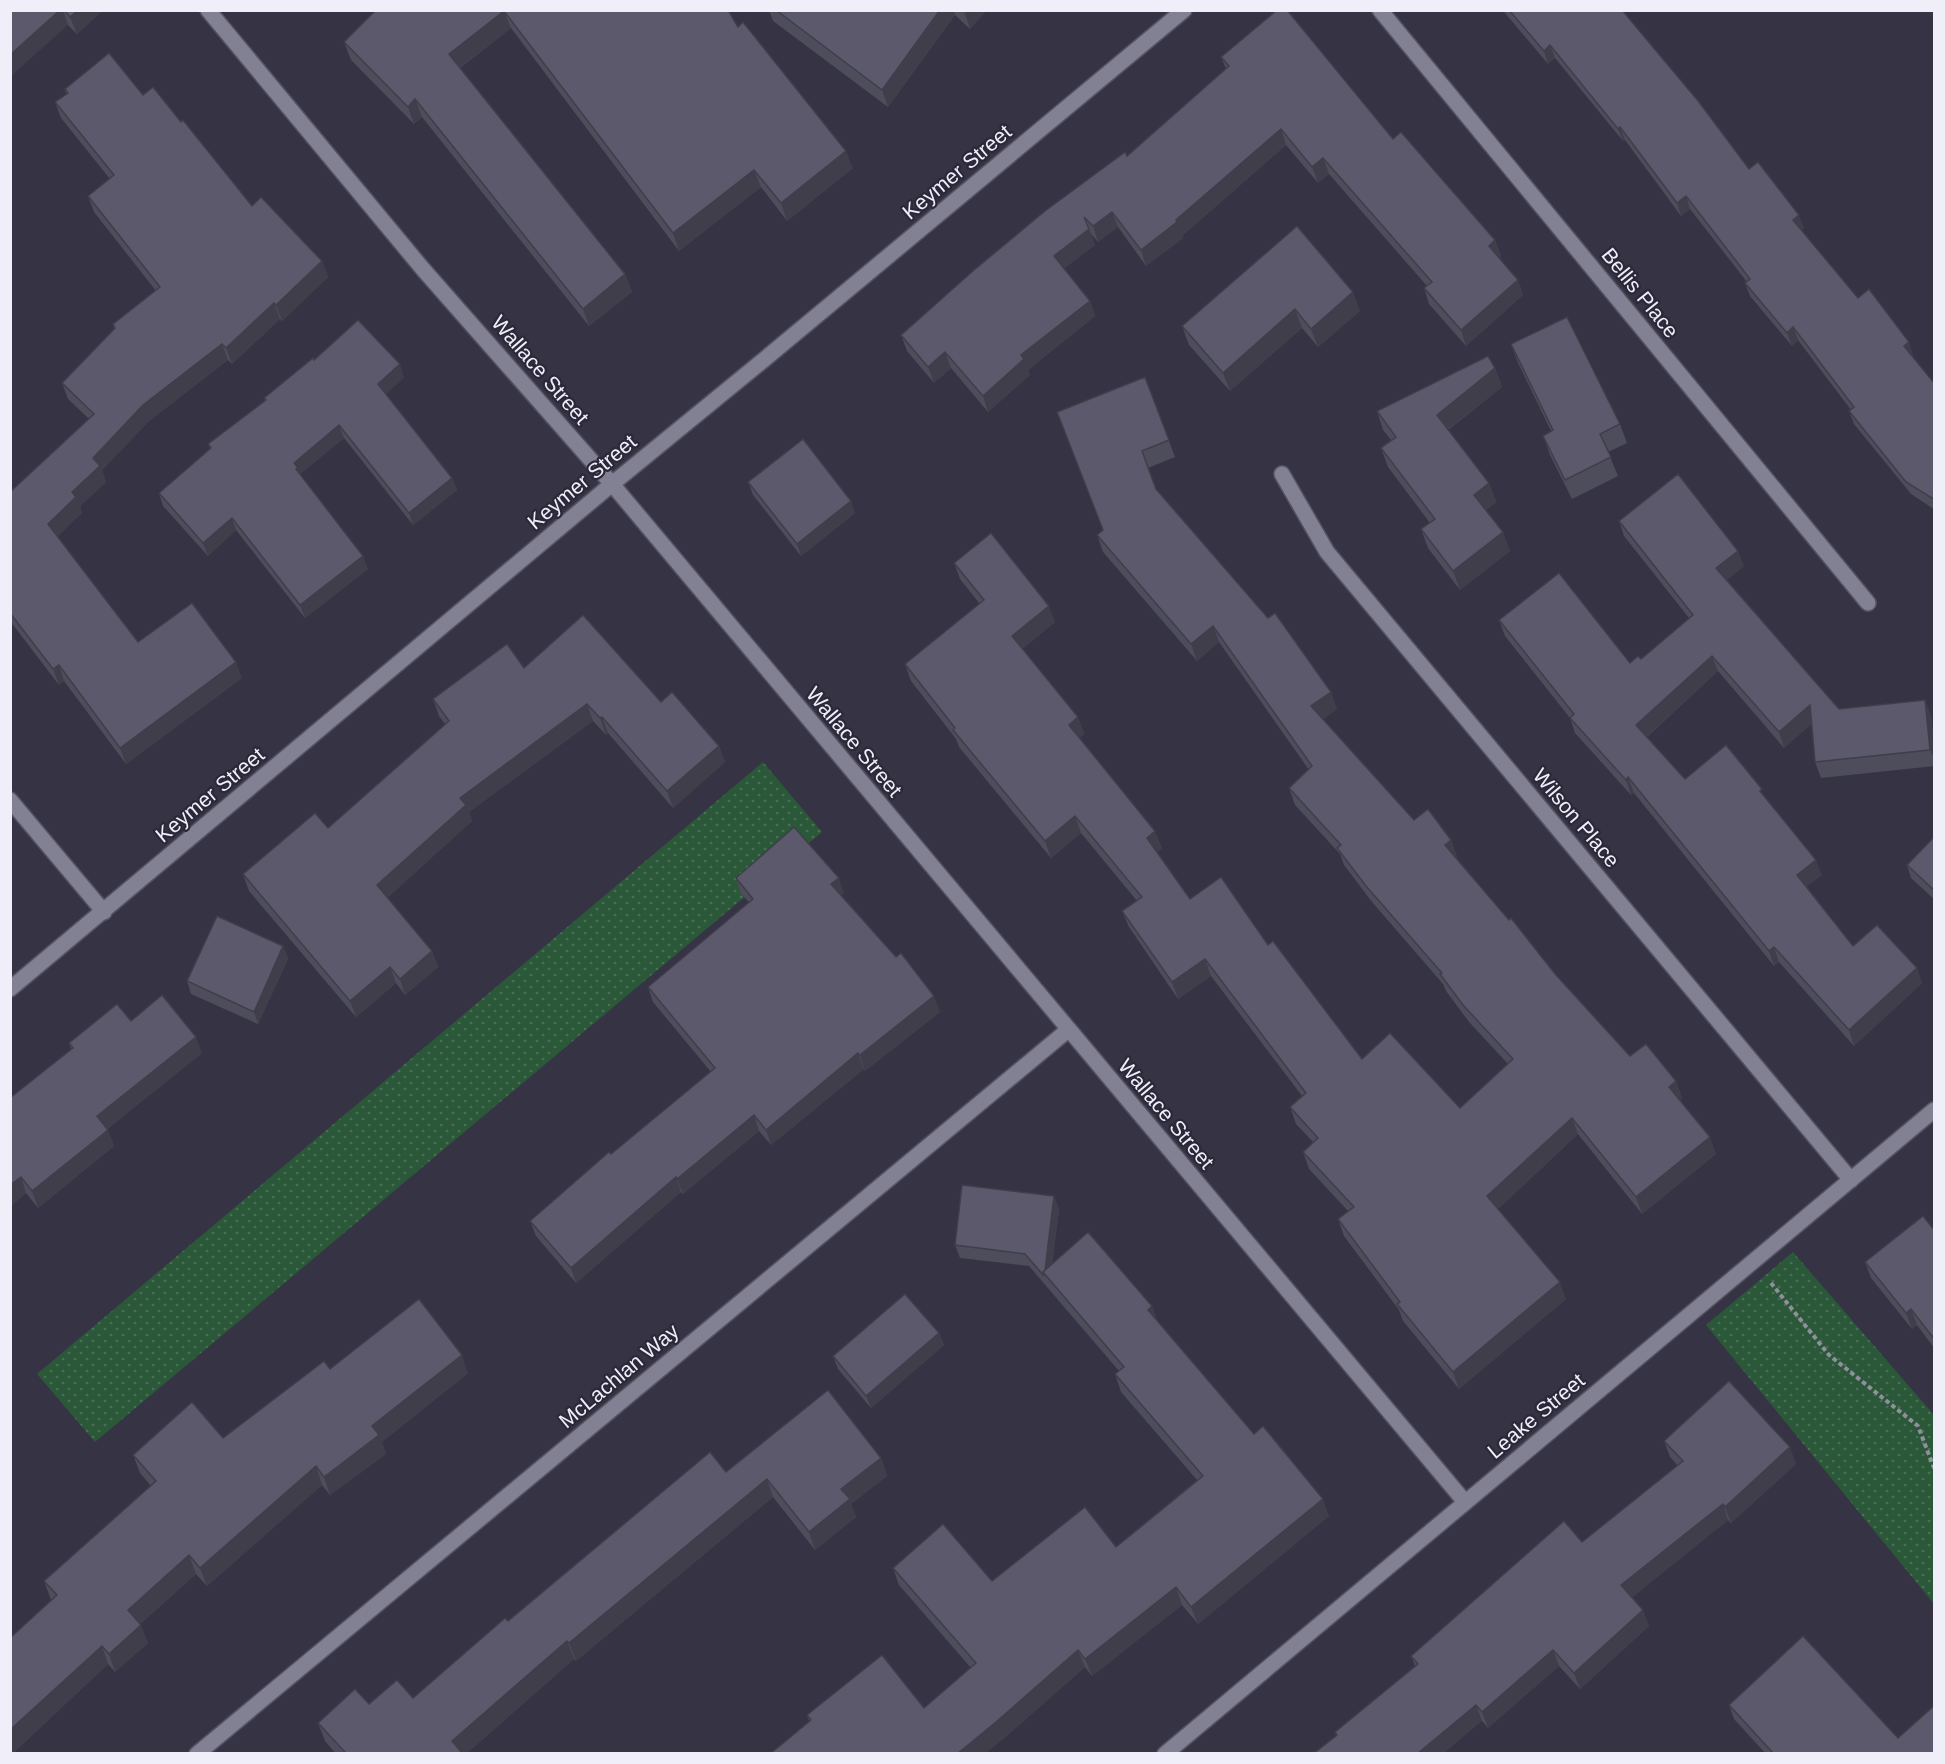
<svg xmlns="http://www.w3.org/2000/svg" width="1945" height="1764" font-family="Helvetica,sans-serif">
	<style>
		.park { fill: url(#park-dots) }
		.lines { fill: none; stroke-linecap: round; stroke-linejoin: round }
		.minor-casing { stroke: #545260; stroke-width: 18 }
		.path { stroke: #908f9d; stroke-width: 4; stroke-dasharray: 4.5 3; stroke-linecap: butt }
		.minor { stroke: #828093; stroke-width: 15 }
		.wall { fill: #4e4d5c }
		.shaded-wall { fill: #403e4b }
		.building { fill: #5b596b; stroke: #403e4b; stroke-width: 1.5 }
		.labels { text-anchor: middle; stroke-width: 4.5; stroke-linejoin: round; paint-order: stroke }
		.street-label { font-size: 21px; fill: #efeef9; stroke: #2b2939 }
	</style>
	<defs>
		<pattern id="park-dots" width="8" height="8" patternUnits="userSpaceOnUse" patternTransform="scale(1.5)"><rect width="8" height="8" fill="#2a5838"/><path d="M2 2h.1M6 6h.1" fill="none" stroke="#497056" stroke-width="1.8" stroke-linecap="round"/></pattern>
	</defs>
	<rect width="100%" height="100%" fill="#353344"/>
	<g class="park">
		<polygon points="763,762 822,832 95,1442 37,1374"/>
		<polygon points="1793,1252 1934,1415 1934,1604 1706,1325"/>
	</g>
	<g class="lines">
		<g class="minor-casing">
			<g id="minor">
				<polyline points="208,10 422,268 612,484 1465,1502"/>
				<polyline points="1380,10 1868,603"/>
				<polyline points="1282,474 1327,552 1851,1180"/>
				<polyline points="10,800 104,912"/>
				<polyline points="10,989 612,484 766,358 1184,10"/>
				<polyline points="197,1754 1068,1030"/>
				<polyline points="1165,1754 1934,1110"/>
			</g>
		</g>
		<polyline class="path" points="1771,1283 1829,1355 1918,1426 1934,1468"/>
		<use href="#minor" class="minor"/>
	</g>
	<g class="wall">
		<polygon points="10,10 103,10 77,34 68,25"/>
		<polygon points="376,10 728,10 738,27 853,168 787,221 761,187 679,251 511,28 460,68 625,274 632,292 589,326 422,117 414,124 351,60 344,42"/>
		<polygon points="769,10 987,10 970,29 955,15 888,107 773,21"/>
		<polygon points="1504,10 1622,10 1749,169 1804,228 1801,230 1858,298 1913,355 1912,356 1935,384 1935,510 1911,494 1854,424 1849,411 1851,410 1798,340 1792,346 1750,296 1745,283 1747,282 1690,209 1681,216 1625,140 1623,141 1555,58 1548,64 1505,13"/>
		<polygon points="1221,57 1393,139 1495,240 1501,256 1499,258 1518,280 1523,295 1466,346 1429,304 1424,288 1427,286 1329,174 1318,183 1286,145 1182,236 1183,238 1146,266 1118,227 1098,242 1090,233 1095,245 1064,268 1090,301 1095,316 1028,370 1030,375 988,412 951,368 934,383 907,351 901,335 1127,156 1226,69"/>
		<polygon points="65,89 143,95 181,122 252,206 322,261 328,277 282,321 280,319 232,364 228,360 149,421 102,470 106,482 80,506 82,513 57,536 138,642 242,678 126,764 64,681 59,685 10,621 10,492 89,419 68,399 62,383 114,329 113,324 156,291 94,212 88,196 110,179 61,118 55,102 66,94"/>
		<polygon points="1297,226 1360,311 1318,347 1302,328 1230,391 1189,345 1182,326"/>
		<polygon points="1511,344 1620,424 1627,443 1608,452 1618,476 1572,499 1550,455 1543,436 1551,431 1518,363"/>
		<polygon points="314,360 404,377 386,394 452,478 457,490 413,525 344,438 300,474 368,569 305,618 236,530 208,556 163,506 159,493 210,449 208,444 265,401 264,398"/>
		<polygon points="1495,368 1502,387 1448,430 1489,483 1496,502 1486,510 1510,551 1460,590 1428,548 1421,529 1430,523 1388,467 1381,448 1391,440 1383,430 1377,411"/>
		<polygon points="1145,377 1175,457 1148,468 1156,489 1337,709 1323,719 1414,820 1451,840 1457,857 1456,858 1556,975 1630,1056 1676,1081 1682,1098 1680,1100 1716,1154 1642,1214 1578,1134 1498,1209 1566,1299 1459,1389 1403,1321 1399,1310 1344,1236 1338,1219 1348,1211 1309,1169 1303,1152 1313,1142 1296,1124 1290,1107 1302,1096 1211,976 1178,999 1129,927 1122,911 1137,901 1081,833 1051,858 959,747 956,739 911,681 905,664 980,604 960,579 954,563 1055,622 1022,649 1078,717 1084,734 1079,738 1162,848 1157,852 1190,899 1268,945 1362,1059 1460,1108 1508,1064 1469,1022 1446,991 1443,984 1372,902 1344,865 1340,854 1295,805 1289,788 1309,770 1219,642 1197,661 1103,552 1097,535 1103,530"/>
		<polygon points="748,482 855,513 801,556 753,495"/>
		<polygon points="1619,521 1744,566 1727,580 1839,709 1925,700 1931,716 1935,750 1935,766 1821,778 1815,762 1811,724 1784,748 1718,671 1647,737 1685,779 1765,798 1822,875 1806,887 1853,946 1917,968 1922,983 1854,1046 1779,962 1774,966 1634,793 1631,795 1575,733 1570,718 1505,636 1499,620 1630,663 1641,659 1689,618 1624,536"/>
		<polygon points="524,668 661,702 719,746 725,762 673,808 608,733 606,735 593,721 469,812 472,821 387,898 432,951 438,967 405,995 396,983 356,1017 249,891 243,874 328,828 445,724 439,716 433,699"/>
		<polygon points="1935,836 1935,900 1911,878 1907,865"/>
		<polygon points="736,878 844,893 841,895 940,1012 865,1071 864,1069 771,1145 759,1131 683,1194 681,1192 576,1283 536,1236 530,1221 711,1072 653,1002 648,987 749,902 741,894"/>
		<polygon points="283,946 288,959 258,1024 191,994 187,981"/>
		<polygon points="131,1021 202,1053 107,1129 114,1146 38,1208 26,1193 10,1207 10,1098 71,1049 69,1043"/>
		<polygon points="1054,1196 1059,1209 1052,1264 1152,1306 1157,1321 1254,1434 1329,1516 1198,1624 1182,1605 1092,1676 1085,1667 1002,1740 809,1721 807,1715 924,1708 971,1668 899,1585 893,1568 992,1581 1116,1547 1197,1480 1121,1392 1115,1374 1119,1371 1029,1266 960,1258 955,1245"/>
		<polygon points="1935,1231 1935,1349 1917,1325 1912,1329 1871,1278 1865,1262"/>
		<polygon points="939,1333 944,1345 871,1408 838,1369 833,1356"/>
		<polygon points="330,1369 468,1373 382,1442 386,1454 330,1495 322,1485 207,1586 196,1574 140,1624 148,1643 115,1672 108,1664 12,1754 10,1754 51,1600 44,1581 151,1486 140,1473 133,1455 223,1438"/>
		<polygon points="1664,1441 1796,1464 1731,1523 1728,1520 1632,1597 1649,1626 1580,1689 1559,1666 1488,1728 1482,1721 1336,1736 1335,1732 1415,1666 1411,1656 1582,1542 1678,1466 1670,1457"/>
		<polygon points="881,1458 887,1476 851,1504 856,1517 815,1550 773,1497 576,1661 574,1659 466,1754 336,1754 325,1741 318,1723 369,1704 413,1698 508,1621 726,1472"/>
		<polygon points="1729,1705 1898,1738 1935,1754 1766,1754 1734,1719"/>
	</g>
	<g class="shaded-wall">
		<polygon points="60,10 63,10 68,25 10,77 10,55"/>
		<polygon points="78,10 103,10 77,34 70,17"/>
		<polygon points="940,10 954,10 955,15 888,107 882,90"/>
		<polygon points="965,10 987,10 970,29 964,11"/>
		<polygon points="504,11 511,28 455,71 449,54"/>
		<polygon points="1550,45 1555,58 1548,64 1544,51"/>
		<polygon points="415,99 422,117 414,124 408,107"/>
		<polygon points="1620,127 1625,140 1623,141 1618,129"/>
		<polygon points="1281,129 1286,145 1182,236 1183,238 1146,266 1141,250"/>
		<polygon points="846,151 853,168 787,221 781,203"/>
		<polygon points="1323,158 1329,174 1318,183 1312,167"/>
		<polygon points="754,170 761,187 679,251 673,233"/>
		<polygon points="1686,196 1690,209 1681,216 1677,203"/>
		<polygon points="1112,212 1118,227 1098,242 1093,226"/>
		<polygon points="1799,215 1804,228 1797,233 1793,220"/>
		<polygon points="1089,229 1095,245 1060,272 1054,256"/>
		<polygon points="1495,240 1501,256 1494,261 1489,246"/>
		<polygon points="322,261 328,277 282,321 276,305"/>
		<polygon points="625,274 632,292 589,326 583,309"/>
		<polygon points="1518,280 1523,295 1466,346 1461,330"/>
		<polygon points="1353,292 1360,311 1318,347 1311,329"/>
		<polygon points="1090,301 1095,316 1028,370 1030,375 988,412 983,396 1021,355"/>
		<polygon points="274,303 280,319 232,364 226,348"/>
		<polygon points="1295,309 1302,328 1230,391 1223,373"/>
		<polygon points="1793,327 1798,340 1792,346 1787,333"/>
		<polygon points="1909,342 1913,355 1908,359 1904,346"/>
		<polygon points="222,344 228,360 149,421 102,470 106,482 80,506 82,513 54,540 48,524 93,458 143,405"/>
		<polygon points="945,352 951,368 934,383 928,367"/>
		<polygon points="400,364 404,377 383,397 378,384"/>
		<polygon points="1495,368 1502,387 1443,433 1437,415"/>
		<polygon points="339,425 344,438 300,474 301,482 294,463"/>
		<polygon points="452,478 457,490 413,525 409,513"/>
		<polygon points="1489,483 1496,502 1481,513 1474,495"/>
		<polygon points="851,501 855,513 801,556 797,544"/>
		<polygon points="232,518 236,530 208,556 203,543"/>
		<polygon points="1503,532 1510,551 1460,590 1453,571"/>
		<polygon points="1738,551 1744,566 1722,584 1716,568"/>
		<polygon points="363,556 368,569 305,618 300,605"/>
		<polygon points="1049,606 1055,622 1018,652 1012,636"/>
		<polygon points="1213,626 1219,642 1197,661 1191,644"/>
		<polygon points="1712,656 1718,671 1642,741 1636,725"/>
		<polygon points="236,662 242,678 126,764 120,748"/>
		<polygon points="59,665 64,681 59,685 53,669"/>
		<polygon points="1331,692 1337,709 1317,723 1311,706"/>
		<polygon points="1925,700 1931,716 1935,750 1935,761 1930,750"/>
		<polygon points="587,704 593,721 469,812 472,821 383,902 377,885 460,798"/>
		<polygon points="1810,705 1815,720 1784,748 1779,732"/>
		<polygon points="602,717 608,733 606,735 600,718"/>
		<polygon points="1078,717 1084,734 1075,742 1069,725"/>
		<polygon points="719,746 725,762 673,808 667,791"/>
		<polygon points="1628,777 1634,793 1631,795 1626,780"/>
		<polygon points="1075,816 1081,833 1051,858 1045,841"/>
		<polygon points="1155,831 1162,848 1153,855 1147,838"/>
		<polygon points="1451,840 1457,857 1451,862 1445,845"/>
		<polygon points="1816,860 1822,875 1802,890 1797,875"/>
		<polygon points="839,878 844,893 837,899 831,884"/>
		<polygon points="283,946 288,959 258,1024 254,1012"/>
		<polygon points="1774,947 1779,962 1774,966 1769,951"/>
		<polygon points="432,951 438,967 405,995 400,979"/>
		<polygon points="1205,959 1211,976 1178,999 1172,982"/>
		<polygon points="390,967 396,983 356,1017 350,1001"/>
		<polygon points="1917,968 1922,983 1854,1046 1849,1030"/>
		<polygon points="934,996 940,1012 865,1071 860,1055"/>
		<polygon points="196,1037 202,1053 103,1133 97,1116"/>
		<polygon points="858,1053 864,1069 771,1145 766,1130"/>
		<polygon points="1676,1081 1682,1098 1676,1104 1669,1087"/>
		<polygon points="754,1115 759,1131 683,1194 677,1179"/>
		<polygon points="1572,1118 1578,1134 1494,1213 1487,1196"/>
		<polygon points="108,1130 114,1146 38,1208 32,1191"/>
		<polygon points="1710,1137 1716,1154 1642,1214 1636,1197"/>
		<polygon points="21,1177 26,1193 10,1207 10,1185"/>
		<polygon points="676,1177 681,1192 576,1283 571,1268"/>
		<polygon points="1054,1196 1059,1209 1050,1280 1045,1274"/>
		<polygon points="1560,1282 1566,1299 1459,1389 1453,1372"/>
		<polygon points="1152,1306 1158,1324 1148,1310"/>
		<polygon points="1911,1309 1917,1325 1912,1329 1906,1313"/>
		<polygon points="939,1333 944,1345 871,1408 866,1396"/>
		<polygon points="462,1355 468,1373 382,1442 386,1454 330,1495 324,1477 372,1426"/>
		<polygon points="1790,1447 1796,1464 1731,1523 1725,1507"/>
		<polygon points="881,1458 887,1476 851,1504 856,1517 815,1550 809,1532 841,1489"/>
		<polygon points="316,1466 322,1485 207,1586 200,1568"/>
		<polygon points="767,1479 773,1497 576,1661 569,1643"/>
		<polygon points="1323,1499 1329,1516 1198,1624 1191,1607"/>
		<polygon points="1723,1504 1728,1520 1627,1602 1621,1585"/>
		<polygon points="189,1555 196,1574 135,1628 128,1610"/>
		<polygon points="1176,1587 1182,1605 1092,1676 1085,1659"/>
		<polygon points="1643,1610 1649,1626 1580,1689 1574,1673"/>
		<polygon points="141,1625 148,1643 115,1672 109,1654"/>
		<polygon points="567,1641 574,1659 466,1754 456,1754 452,1741"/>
		<polygon points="102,1646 108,1664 12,1754 10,1754 10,1730"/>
		<polygon points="1078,1650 1085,1667 1002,1740 985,1754 957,1754"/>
		<polygon points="1553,1650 1559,1666 1488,1728 1482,1712"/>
		<polygon points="1476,1705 1482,1721 1443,1754 1417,1754"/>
	</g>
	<g class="building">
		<polygon points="10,10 60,10 10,55"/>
		<polygon points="64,10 78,10 70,17"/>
		<polygon points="376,10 728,10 738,27 743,22 846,151 781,203 754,170 673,233 504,11 449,54 625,274 583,309 415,99 408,107 344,42"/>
		<polygon points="776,10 940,10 882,90"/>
		<polygon points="1277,10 1287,10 1393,139 1401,132 1495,240 1489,246 1518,280 1461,330 1424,288 1432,282 1323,158 1312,167 1281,129 1176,220 1177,222 1141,250 1112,212 1093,226 1084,217 1089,229 1054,256 1090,301 1021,355 1024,359 983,396 945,352 928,367 901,335 974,270 1045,211 1125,152 1127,156 1229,66 1221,57"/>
		<polygon points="1509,10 1622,10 1699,102 1749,169 1758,162 1799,215 1793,220 1858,298 1869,289 1909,342 1904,346 1935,384 1935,500 1906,482 1849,411 1854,407 1793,327 1787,333 1745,283 1750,279 1686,196 1677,203 1620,127 1618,129 1550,45 1544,51"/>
		<polygon points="109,53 143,95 153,87 181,122 183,120 252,206 261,197 322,261 276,305 274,303 226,348 222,344 143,405 93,458 100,466 72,492 76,497 48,524 138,642 192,603 236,662 120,748 59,665 53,669 10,613 10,492 94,414 62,383 115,328 113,324 160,287 88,196 114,175 55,102 68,93 65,89"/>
		<polygon points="1297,226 1353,292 1311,329 1295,309 1223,373 1182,326"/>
		<polygon points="1567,317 1620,424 1600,434 1611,457 1565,480 1543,436 1553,430 1511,344"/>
		<polygon points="358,320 400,364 378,384 452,478 409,513 339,425 294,463 298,468 296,469 363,556 300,605 232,518 203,543 159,493 211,448 208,444 266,400 264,398 313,358 314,360"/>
		<polygon points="1488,356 1495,368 1437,415 1489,483 1474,495 1503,532 1453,571 1421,529 1435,519 1381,448 1396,437 1377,411"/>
		<polygon points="1145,377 1169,440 1142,451 1156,489 1268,618 1275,613 1331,692 1311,706 1414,820 1428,809 1451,840 1445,845 1509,920 1511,918 1556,975 1630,1056 1646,1044 1676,1081 1669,1087 1710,1137 1636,1197 1572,1118 1487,1196 1560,1282 1453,1372 1397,1304 1400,1302 1338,1219 1354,1207 1303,1152 1318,1138 1290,1107 1306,1093 1205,959 1172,982 1122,911 1142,897 1075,816 1045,841 953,730 955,728 905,664 984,600 954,563 991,533 1049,606 1012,636 1078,717 1069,725 1155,831 1147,838 1190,899 1221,877 1268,945 1273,941 1362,1059 1390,1033 1460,1108 1513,1059 1463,1005 1440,974 1442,973 1366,886 1337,848 1341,845 1289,788 1312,766 1213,626 1191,644 1097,535 1103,530 1057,412"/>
		<polygon points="803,439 851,501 797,544 748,482"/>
		<polygon points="1678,474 1738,551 1716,568 1839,709 1925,700 1930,750 1815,762 1810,705 1779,732 1712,656 1636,725 1685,779 1726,745 1762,789 1760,791 1816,860 1797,875 1853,946 1877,925 1917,968 1849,1030 1774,947 1769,951 1628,777 1626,780 1570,718 1574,714 1499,620 1559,573 1630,663 1638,656 1641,659 1693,615 1619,521"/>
		<polygon points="583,615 661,702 672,692 719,746 667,791 602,717 600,718 587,704 460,798 466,805 377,885 432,951 400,979 390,967 350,1001 243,874 315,813 328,828 449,721 433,699 507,644 524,668"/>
		<polygon points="794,827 839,878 831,884 896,957 901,953 934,996 860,1055 858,1053 766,1130 754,1115 677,1179 676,1177 571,1268 530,1221 609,1152 611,1154 715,1068 648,987 753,899 736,878"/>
		<polygon points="1935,836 1935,891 1907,865"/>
		<polygon points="217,916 283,946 254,1012 187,981"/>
		<polygon points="162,995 196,1037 97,1116 108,1130 32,1191 21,1177 10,1185 10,1098 73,1048 69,1043 117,1004 131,1021"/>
		<polygon points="962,1185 1054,1196 1045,1270 1043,1272 1044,1276 1025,1254 955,1245"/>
		<polygon points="1923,1216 1935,1231 1935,1340 1911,1309 1906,1313 1865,1262"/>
		<polygon points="1088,1232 1152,1306 1148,1310 1254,1434 1263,1426 1323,1499 1191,1607 1176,1587 1085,1659 1078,1650 996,1722 957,1754 770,1754 811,1720 807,1715 882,1655 924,1708 976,1663 893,1568 943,1524 992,1581 1085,1507 1116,1547 1203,1476 1115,1374 1124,1367 1043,1272"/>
		<polygon points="905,1294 939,1333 866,1396 833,1356"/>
		<polygon points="419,1299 462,1355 372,1426 379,1435 324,1477 316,1466 200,1568 189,1555 128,1610 141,1625 109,1654 102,1646 10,1730 10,1638 57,1595 44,1581 156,1481 133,1455 192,1402 223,1438 324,1361 330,1369"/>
		<polygon points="1729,1381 1790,1447 1725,1507 1723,1504 1621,1585 1643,1610 1574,1673 1553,1650 1482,1712 1476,1705 1417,1754 1313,1754 1337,1735 1335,1732 1418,1664 1411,1656 1564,1521 1582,1542 1683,1461 1664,1441"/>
		<polygon points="828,1390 881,1458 841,1489 850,1499 809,1532 767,1479 569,1643 567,1641 452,1741 463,1754 342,1754 345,1752 318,1723 355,1689 369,1704 397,1680 413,1698 505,1618 508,1621 710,1452 726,1472"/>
		<polygon points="1803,1636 1898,1738 1935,1705 1935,1754 1774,1754 1729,1705"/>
	</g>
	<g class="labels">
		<g class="street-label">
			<text transform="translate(957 172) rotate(-40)" y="7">Keymer Street</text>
			<text transform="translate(1640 293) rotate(51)" y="7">Bellis Place</text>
			<text transform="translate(540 370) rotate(49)" y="7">Wallace Street</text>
			<text transform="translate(582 482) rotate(-40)" y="7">Keymer Street</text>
			<text transform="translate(854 742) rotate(50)" y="7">Wallace Street</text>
			<text transform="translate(210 795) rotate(-40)" y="7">Keymer Street</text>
			<text transform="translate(1576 818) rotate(50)" y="7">Wilson Place</text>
			<text transform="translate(1166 1114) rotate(50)" y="7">Wallace Street</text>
			<text transform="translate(619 1376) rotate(-40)" y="7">McLachlan Way</text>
			<text transform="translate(1536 1416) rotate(-40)" y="7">Leake Street</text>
		</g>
	</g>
	<rect width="1945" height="1764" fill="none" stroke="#efeef9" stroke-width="24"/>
</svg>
